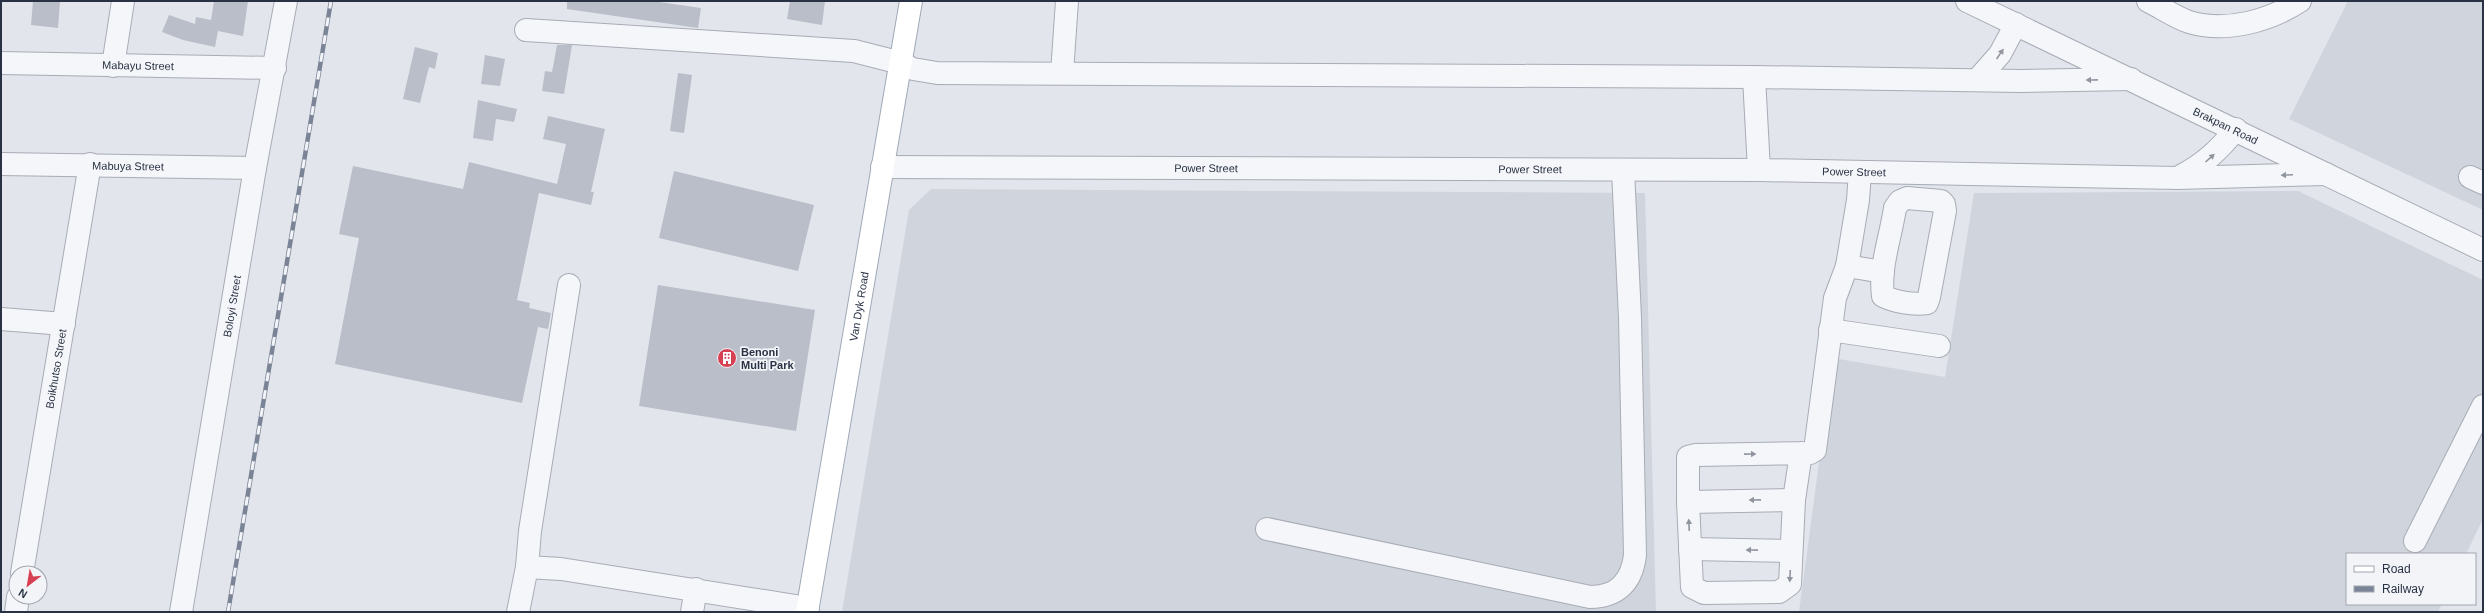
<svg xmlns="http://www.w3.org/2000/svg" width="2484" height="613" font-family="Helvetica,sans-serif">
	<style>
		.built { fill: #d0d4dd }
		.building { fill: #b9bec9 }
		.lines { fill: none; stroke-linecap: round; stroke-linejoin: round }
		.minor-casing { stroke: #a7acb6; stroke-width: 24 }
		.major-casing { stroke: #a0a9b8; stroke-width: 24 }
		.minor { stroke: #f5f6f9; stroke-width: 22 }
		.major { stroke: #fff; stroke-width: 22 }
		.rail-casing { stroke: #7a8496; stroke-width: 4.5 }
		.rail { stroke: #f2f4f8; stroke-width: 3; stroke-dasharray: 9; stroke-linecap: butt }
		.oneway { fill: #8f949e }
		.labels { text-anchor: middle; stroke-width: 3.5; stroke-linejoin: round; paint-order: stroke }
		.street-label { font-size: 11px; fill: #293244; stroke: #f2f4f8 }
		.poi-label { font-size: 11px; font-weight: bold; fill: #293244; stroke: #f2f4f8; text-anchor: start }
	</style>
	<rect width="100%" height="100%" fill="#e2e5eb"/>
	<g class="built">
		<polygon points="2348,1 2483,1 2483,210 2289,119"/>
		<polygon points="931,189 1645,193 1656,612 842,612 909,210"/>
		<polygon points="2298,191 2483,280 2483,519 2466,554 2347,554 2347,604 2442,604 2438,612 1799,612 1833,358 1945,377 1974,193"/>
	</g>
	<g class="building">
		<polygon points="33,1 60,1 58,28 31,25"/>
		<polygon points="214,1 248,1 243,36 218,31 215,47 183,40 162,32 169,15 195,24 196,17 211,20"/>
		<polygon points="567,1 652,1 701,8 698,28 567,9"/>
		<polygon points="790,1 825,1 822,25 787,19"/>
		<polygon points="557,45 572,45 564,94 542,91 545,71 552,72"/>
		<polygon points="415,47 438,53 435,69 429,67 420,103 403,99"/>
		<polygon points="485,55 505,59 500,86 481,84"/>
		<polygon points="678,73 692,75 684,133 670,131"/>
		<polygon points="478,100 517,109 514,122 496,119 493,141 473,138"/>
		<polygon points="548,116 605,129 591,192 594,192 591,205 539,193 517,300 530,303 529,308 551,313 548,329 538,327 522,403 335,364 359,238 339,234 353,166 463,189 469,162 557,184 566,144 543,139"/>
		<polygon points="674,171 814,205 798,271 659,238"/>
		<polygon points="658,285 815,310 796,431 639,406"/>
	</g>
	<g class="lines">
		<g class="minor-casing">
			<g id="minor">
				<path id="s1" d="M1967 1 2483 250"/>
				<path d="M2148 1C2162 8 2175 17 2189 22 2226 33 2269 21 2300 1"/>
				<polyline points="526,30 854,51 901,63 913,69 937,73 1754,77 2021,81 2131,79"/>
				<path id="s2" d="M1 63 275 68"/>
				<polyline points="113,66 123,1"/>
				<polyline points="1062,73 1067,1"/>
				<polyline points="1754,77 1759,170"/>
				<polyline points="1978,79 2000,54 2016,24"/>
				<path id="s3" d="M1 164 255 168"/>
				<path id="s4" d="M882 167 1759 170 2178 178 2326 174"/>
				<path d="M2181 176C2204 164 2219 150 2236 129"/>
				<polyline points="2470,177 2483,183"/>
				<path d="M1907 198 1941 201 1944 204 1945 211 1929 297 1927 303C1913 305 1895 302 1883 296 1879 267 1891 236 1895 208L1900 201Z"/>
				<polyline points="1847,266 1883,272"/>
				<polyline points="569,285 530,531 527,567 561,569 808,608"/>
				<polyline points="1,319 64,324"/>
				<polyline points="1830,330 1939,346"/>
				<polyline points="1801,453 1794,500 1790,584 1779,592 1704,593 1692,587 1688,502 1688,457 1696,455 1810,453 1815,450 1835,298 1847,266 1858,200 1860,172"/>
				<polyline points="1688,502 1794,500"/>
				<path d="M1267 529 1590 597C1618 597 1632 581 1635 555L1630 318 1623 170"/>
				<polyline points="2415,541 2483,406"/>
				<polyline points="1690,549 1791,551"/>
				<path id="s5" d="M22 573 90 164"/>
				<polyline points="16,612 18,597"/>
				<path id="s6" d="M181 612 255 168 286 1"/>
				<polyline points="518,612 527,567"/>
				<polyline points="692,612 696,589"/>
			</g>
		</g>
		<g class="major-casing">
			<g id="major">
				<path id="s7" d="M807 612 911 1"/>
			</g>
		</g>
		<use href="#minor" class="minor"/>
		<use href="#major" class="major"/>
		<g class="rail-casing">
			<polyline id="rail" points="228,612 331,1"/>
		</g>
		<use href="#rail" class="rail"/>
	</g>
	<defs><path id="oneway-solid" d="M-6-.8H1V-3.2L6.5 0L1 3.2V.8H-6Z"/></defs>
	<g class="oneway">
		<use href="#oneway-solid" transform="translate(2000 54) rotate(-56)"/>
		<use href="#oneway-solid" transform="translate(2092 80) rotate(179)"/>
		<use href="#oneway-solid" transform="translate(2210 158) rotate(-42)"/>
		<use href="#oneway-solid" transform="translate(2287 175) rotate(178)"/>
		<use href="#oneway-solid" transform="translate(1750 454) rotate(-1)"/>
		<use href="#oneway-solid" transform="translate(1755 500) rotate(179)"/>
		<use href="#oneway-solid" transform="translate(1689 525) rotate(-93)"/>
		<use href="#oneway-solid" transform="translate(1752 550) rotate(-179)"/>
		<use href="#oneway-solid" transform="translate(1790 576) rotate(93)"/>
	</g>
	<defs>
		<g id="building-disc" transform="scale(1)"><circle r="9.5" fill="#d74052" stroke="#f2f4f8"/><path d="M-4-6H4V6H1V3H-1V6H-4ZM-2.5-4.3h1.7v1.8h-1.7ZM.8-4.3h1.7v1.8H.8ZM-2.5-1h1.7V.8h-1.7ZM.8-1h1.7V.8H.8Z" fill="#fff"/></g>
	</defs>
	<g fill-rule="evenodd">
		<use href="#building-disc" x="727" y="358"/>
	</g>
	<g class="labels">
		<g class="street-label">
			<text dy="4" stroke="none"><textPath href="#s2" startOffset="137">Mabayu Street</textPath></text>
			<text dy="4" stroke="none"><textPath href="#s1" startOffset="287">Brakpan Road</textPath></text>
			<text dy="4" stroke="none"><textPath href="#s3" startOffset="127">Mabuya Street</textPath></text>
			<text dy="4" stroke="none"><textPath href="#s4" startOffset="324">Power Street</textPath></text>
			<text dy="4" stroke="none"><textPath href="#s4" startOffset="648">Power Street</textPath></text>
			<text dy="4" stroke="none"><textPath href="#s4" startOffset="972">Power Street</textPath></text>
			<text dy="4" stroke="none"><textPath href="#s6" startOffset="310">Boloyi Street</textPath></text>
			<text dy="4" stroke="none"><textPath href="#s7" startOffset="310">Van Dyk Road</textPath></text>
			<text dy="4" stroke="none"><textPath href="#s5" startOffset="207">Boikhutso Street</textPath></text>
		</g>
		<g class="poi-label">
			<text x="741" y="356">Benoni<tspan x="741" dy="13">Multi Park</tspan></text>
		</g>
	</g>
	<rect width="2484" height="613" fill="none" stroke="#293244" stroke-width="4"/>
	<rect x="2346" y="553" width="130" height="52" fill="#f2f4f8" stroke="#a2a6b0"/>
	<rect x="2354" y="566" width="20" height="6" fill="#ffffff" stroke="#a2a6b0"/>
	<text x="2382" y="573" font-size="12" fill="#293244">Road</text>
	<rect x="2354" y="586" width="20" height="6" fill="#7a8496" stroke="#a2a6b0"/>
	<text x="2382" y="593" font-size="12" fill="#293244">Railway</text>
	<g transform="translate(28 585) rotate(211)"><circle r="19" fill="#f2f4f8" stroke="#a2a6b0"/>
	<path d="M0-3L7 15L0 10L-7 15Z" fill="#d74052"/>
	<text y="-6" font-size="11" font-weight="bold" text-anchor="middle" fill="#293244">N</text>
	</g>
</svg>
